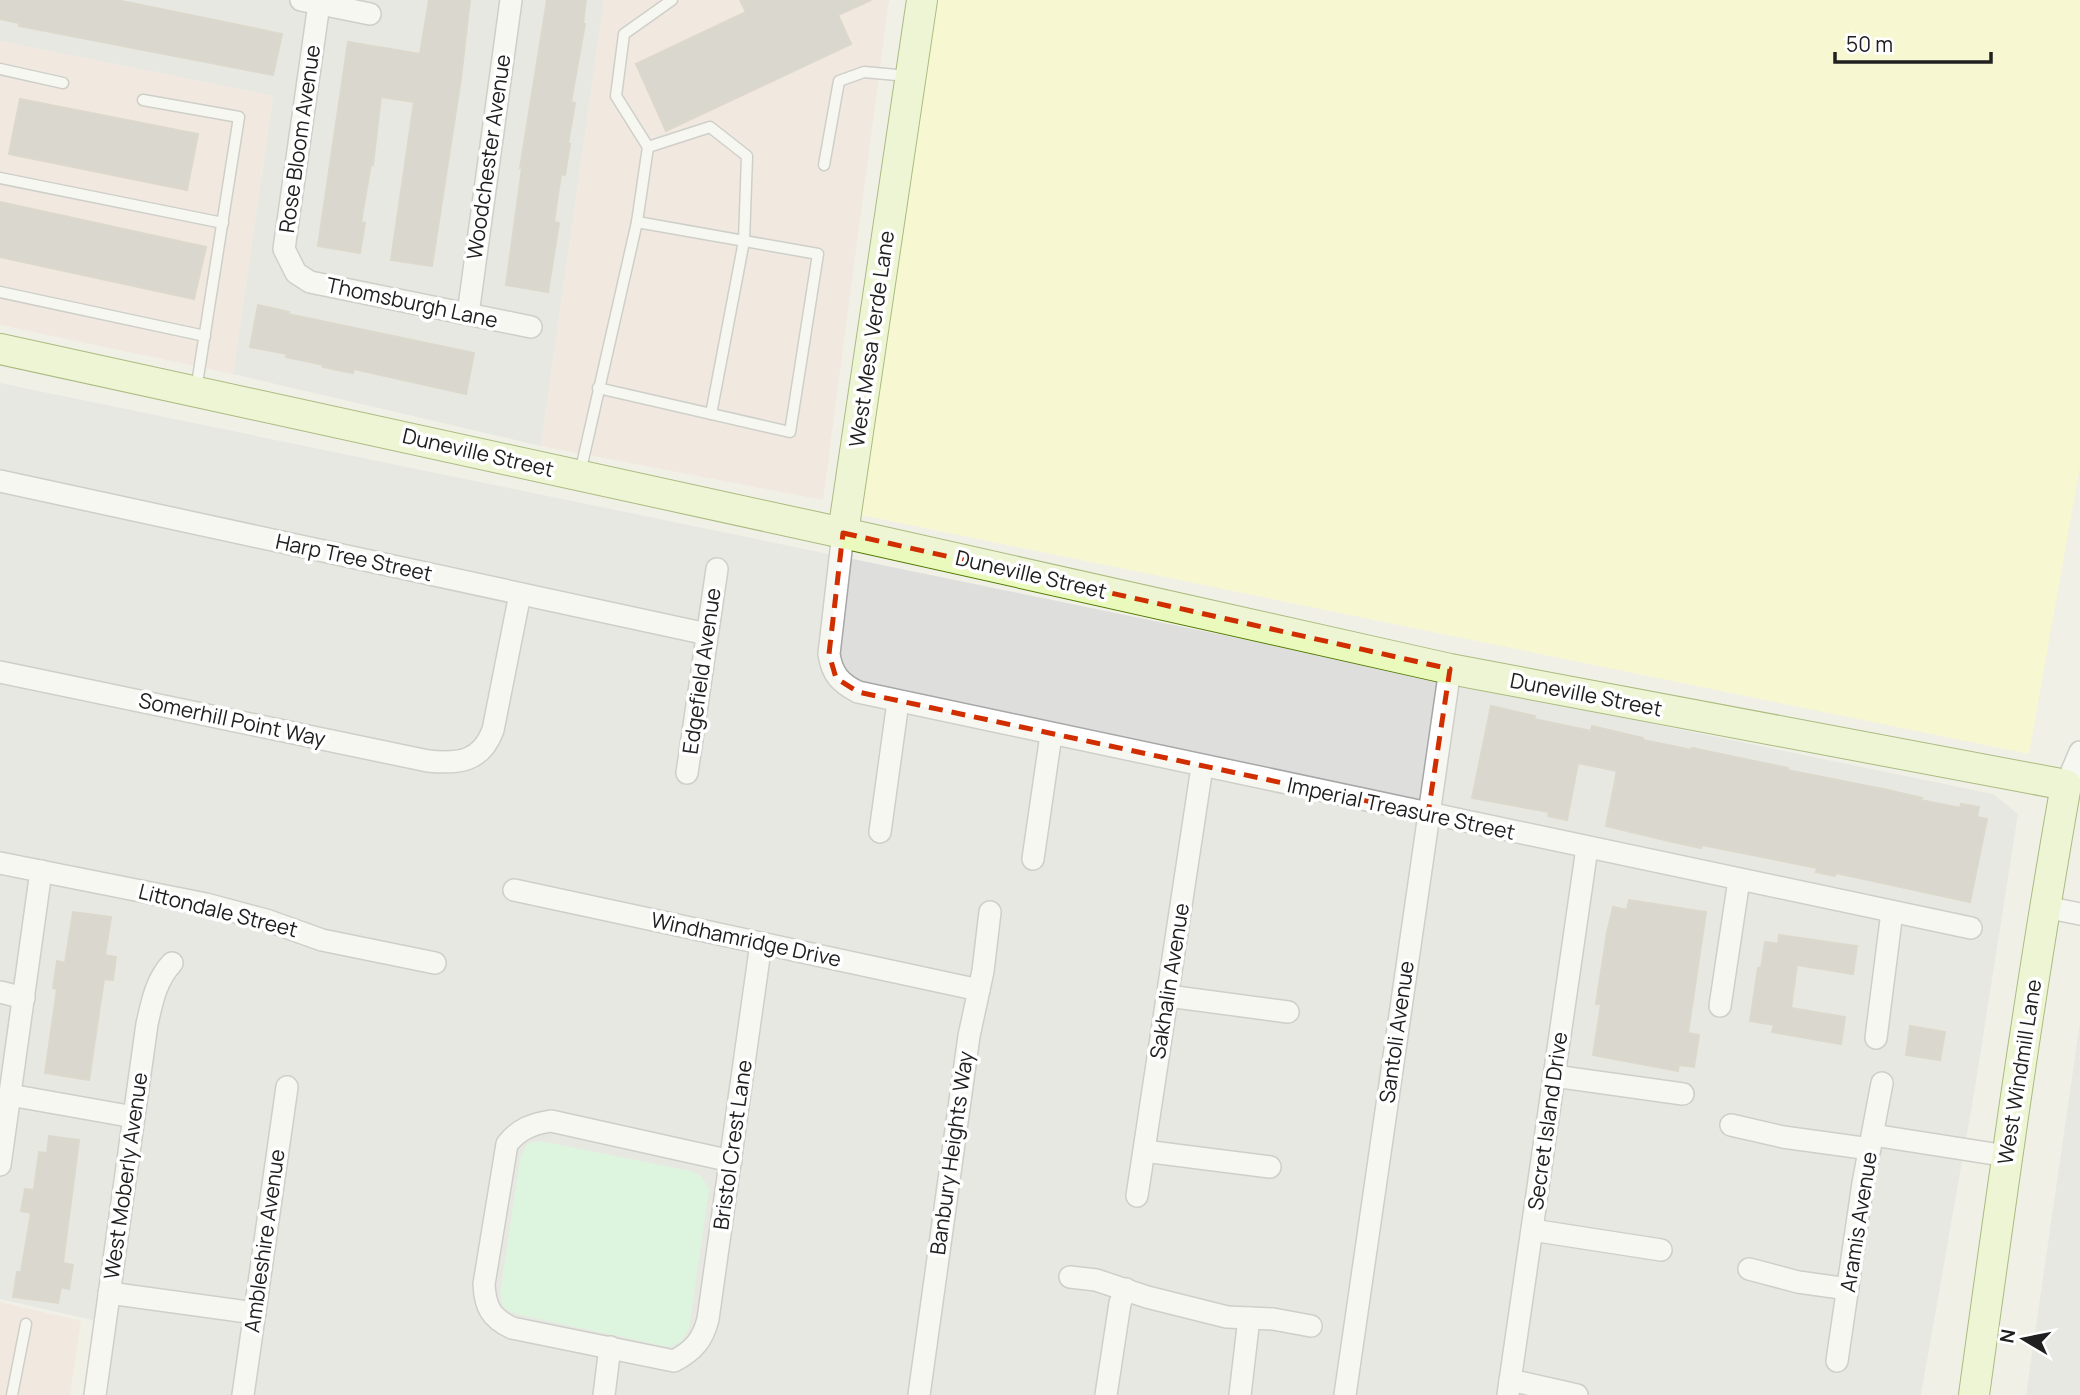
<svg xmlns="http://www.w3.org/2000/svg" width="2080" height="1395" font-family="Manrope,sans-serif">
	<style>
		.residential { fill: #dededd }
		.commercial { fill: #f1ddd7 }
		.sand { fill: #feffb7 }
		.park { fill: #c5fad5 }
		.building { fill: #beb9b0; stroke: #c3baa9; stroke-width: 2 }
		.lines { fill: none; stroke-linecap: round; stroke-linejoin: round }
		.lane-casing { stroke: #a7a7a7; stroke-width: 13 }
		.street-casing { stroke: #a7a7a7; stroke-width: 24 }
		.secondary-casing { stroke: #547b04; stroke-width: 32 }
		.lane { stroke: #fff; stroke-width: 10 }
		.street { stroke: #fff; stroke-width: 21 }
		.secondary { stroke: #e9fabc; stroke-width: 30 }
		.marked { fill: none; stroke: #d12e00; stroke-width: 5; stroke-dasharray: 14 9; stroke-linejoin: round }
		.labels { text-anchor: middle; stroke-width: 7; stroke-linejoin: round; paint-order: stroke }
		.street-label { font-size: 21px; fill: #202020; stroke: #fff }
	</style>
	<rect width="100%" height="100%" fill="#f1f0e7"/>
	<g class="residential">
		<polygon points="0,0 604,0 541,446 233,374 273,96 0,41"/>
		<polygon points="0,383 1993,794 2018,814 1975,1088 1921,1395 95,1395 105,1323 0,1299"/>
		<polygon points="2080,1022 2080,1395 2026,1395"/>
	</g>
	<g class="commercial">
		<polygon points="604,0 889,0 823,500 541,446"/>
		<polygon points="0,41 273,96 233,374 0,325"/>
		<polygon points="0,1302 81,1321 70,1395 0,1395"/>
	</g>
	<polygon class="sand" points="935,0 2080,0 2080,466 2029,754 861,515"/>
	<polygon class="park" points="540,1141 690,1171 701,1176 709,1189 689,1328 681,1342 669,1347 516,1314 503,1307 500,1294 520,1160 527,1144"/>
	<g class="building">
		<polygon points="0,0 117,0 282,34 273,75 19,26 19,23 0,19"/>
		<polygon points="429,0 470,0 461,78 432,266 391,260 414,102 381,97 373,165 371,164 361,222 365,223 360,253 318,246 348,42 420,54"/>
		<polygon points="547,0 586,0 583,24 585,24 571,102 575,103 568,144 570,144 565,175 561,174 554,222 559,223 548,292 506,285 522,168 520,168"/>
		<polygon points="740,0 871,0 838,15 851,44 666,131 636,64 746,12"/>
		<polygon points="20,99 198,134 187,190 9,154"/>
		<polygon points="0,202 206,247 194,299 0,257"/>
		<polygon points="258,305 289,312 288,314 474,353 466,394 354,369 353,373 323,367 324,365 286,357 287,354 250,347"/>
		<polygon points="1491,706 1535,716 1534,719 1591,731 1592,726 1643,738 1643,740 1692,750 1692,748 1788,768 1787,770 1888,790 1922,798 1921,800 1960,808 1961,804 1979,807 1977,817 1987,819 1970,902 1836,873 1835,876 1816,872 1817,868 1702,845 1701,848 1673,842 1606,826 1617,771 1578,763 1567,820 1548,816 1549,812 1472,798"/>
		<polygon points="1629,900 1706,912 1688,1033 1699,1035 1694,1067 1679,1065 1678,1071 1593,1055 1601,1004 1596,1004 1607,933 1613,907 1627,910"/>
		<polygon points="73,912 111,917 105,955 116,957 113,980 104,979 89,1080 45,1073 57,989 53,988 57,961 65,963"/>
		<polygon points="1779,935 1857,946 1853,974 1797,965 1791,1008 1845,1017 1841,1044 1772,1032 1774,1025 1750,1021 1758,968 1761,968 1765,942 1778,944"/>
		<polygon points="1910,1026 1945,1032 1940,1060 1906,1055"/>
		<polygon points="49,1136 79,1140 63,1263 73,1265 69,1289 61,1287 58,1303 13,1297 17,1272 21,1272 31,1213 21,1211 25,1189 34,1190 39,1152 47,1153"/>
	</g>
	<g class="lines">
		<g class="lane-casing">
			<g id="lane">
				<polyline points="0,69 63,83"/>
				<polyline points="143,100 239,117 196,390"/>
				<polyline points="648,147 710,127 747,156 744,241 711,414"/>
				<polyline points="824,165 839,81 864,72 908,76"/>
				<polyline points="0,178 223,223"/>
				<polyline points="0,292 205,336"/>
				<polyline points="598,388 790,432 818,254 637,222"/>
				<polyline points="580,473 637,222 648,147 616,96 624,34 672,0"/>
				<polyline points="12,1395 26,1324"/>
			</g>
		</g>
		<g class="street-casing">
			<g id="street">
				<polyline points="301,0 370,14"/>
				<polyline points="319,4 284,249 296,273 310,282 531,327"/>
				<polyline points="468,314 511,0"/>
				<polyline points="0,481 707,634"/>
				<path d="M843 533 829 654C832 674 840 683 858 692L1971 928"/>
				<path d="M0 672 428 761C459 764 481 762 493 730L520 594"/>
				<polyline points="687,773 717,569"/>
				<polyline points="2066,785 2080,752"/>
				<polyline points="880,832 898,702"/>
				<polyline points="1033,859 1051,735"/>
				<polyline points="0,863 206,904 266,920 322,940 435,963"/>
				<polyline points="514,890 979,990"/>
				<polyline points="2045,907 2080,914"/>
				<polyline points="0,992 24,998"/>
				<polyline points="1168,996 1288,1012"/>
				<polyline points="1720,1006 1739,880"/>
				<polyline points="1876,1038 1892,912"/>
				<polyline points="1554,1076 1683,1094"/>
				<polyline points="10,1095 134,1117"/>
				<polyline points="1731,1125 1783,1137 1870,1149"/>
				<polyline points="1873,1135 2007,1156"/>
				<polyline points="1144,1151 1270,1167"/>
				<path d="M731 1161 551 1121C532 1124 519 1129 507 1144L484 1284C485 1307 491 1318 512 1328L674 1361C693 1351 703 1340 708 1319L761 943"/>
				<polyline points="0,1165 41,871"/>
				<polyline points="1137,1196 1202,767"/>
				<polyline points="1532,1230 1661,1250"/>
				<polyline points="1749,1269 1798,1282 1848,1289"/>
				<polyline points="1070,1277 1096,1280 1147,1297 1227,1317 1273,1319 1311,1326"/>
				<polyline points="109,1293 255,1313"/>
				<polyline points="1837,1361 1863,1183 1882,1083"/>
				<polyline points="1510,1380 1577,1395"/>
				<path d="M95 1395 147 1024C152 1002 156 980 172 963"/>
				<polyline points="243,1395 287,1087"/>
				<polyline points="604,1395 610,1347"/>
				<polyline points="919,1395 969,1036 983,971 990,912"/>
				<polyline points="1106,1395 1120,1303 1126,1289"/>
				<polyline points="1240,1395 1249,1318"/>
				<polyline points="1345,1395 1450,669"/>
				<polyline points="1508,1395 1587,848"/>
			</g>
		</g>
		<g class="secondary-casing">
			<g id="secondary">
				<path d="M0 349 843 533 1450 669 2066 785C2030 988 2002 1191 1974 1395"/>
				<polyline points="843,533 922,0"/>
			</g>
		</g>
		<use href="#lane" class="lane"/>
		<use href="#street" class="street"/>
		<use href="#secondary" class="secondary"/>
	</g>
	<path d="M0 0H2080V1395H0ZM843 533 1450 669 1428 814 858 692 836 678 829 654Z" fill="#f1f0e7" fill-opacity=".55" fill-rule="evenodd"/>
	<path class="marked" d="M843 533 1450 669 1428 814 858 692 836 678 829 654Z"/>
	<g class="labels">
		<g class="street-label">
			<text transform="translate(300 139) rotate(-82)" y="7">Rose Bloom Avenue</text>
			<text transform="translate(489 157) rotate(-82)" y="7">Woodchester Avenue</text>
			<text transform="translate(412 303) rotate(12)" y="7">Thomsburgh Lane</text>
			<text transform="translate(872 339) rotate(-82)" y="7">West Mesa Verde Lane</text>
			<text transform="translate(478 453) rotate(13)" y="7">Duneville Street</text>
			<text transform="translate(354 558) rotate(12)" y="7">Harp Tree Street</text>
			<text transform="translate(1031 575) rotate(13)" y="7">Duneville Street</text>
			<text transform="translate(702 671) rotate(-82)" y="7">Edgefield Avenue</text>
			<text transform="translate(1586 695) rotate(11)" y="7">Duneville Street</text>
			<text transform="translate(232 720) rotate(12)" y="7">Somerhill Point Way</text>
			<text transform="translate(1401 809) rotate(12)" y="7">Imperial Treasure Street</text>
			<text transform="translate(218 911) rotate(14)" y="7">Littondale Street</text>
			<text transform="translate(746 940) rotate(12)" y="7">Windhamridge Drive</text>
			<text transform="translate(1170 981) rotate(-81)" y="7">Sakhalin Avenue</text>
			<text transform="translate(1397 1032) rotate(-82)" y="7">Santoli Avenue</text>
			<text transform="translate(2020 1072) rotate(-81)" y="7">West Windmill Lane</text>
			<text transform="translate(1548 1121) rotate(-82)" y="7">Secret Island Drive</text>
			<text transform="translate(733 1145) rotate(-82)" y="7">Bristol Crest Lane</text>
			<text transform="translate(952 1153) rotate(-82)" y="7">Banbury Heights Way</text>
			<text transform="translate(126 1176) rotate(-82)" y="7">West Moberly Avenue</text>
			<text transform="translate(1859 1222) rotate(-81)" y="7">Aramis Avenue</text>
			<text transform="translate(265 1241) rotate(-82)" y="7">Ambleshire Avenue</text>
		</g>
	</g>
	<g transform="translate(2024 1339) rotate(280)" stroke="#ffffff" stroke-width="5" paint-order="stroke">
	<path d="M0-5L12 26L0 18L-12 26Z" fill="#202020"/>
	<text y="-10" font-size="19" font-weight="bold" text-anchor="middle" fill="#202020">N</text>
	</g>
	<path d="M1835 52v10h156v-10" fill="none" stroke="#202020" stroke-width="3.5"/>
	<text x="1846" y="52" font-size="21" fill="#202020" stroke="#ffffff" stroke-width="5" paint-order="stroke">50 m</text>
</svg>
